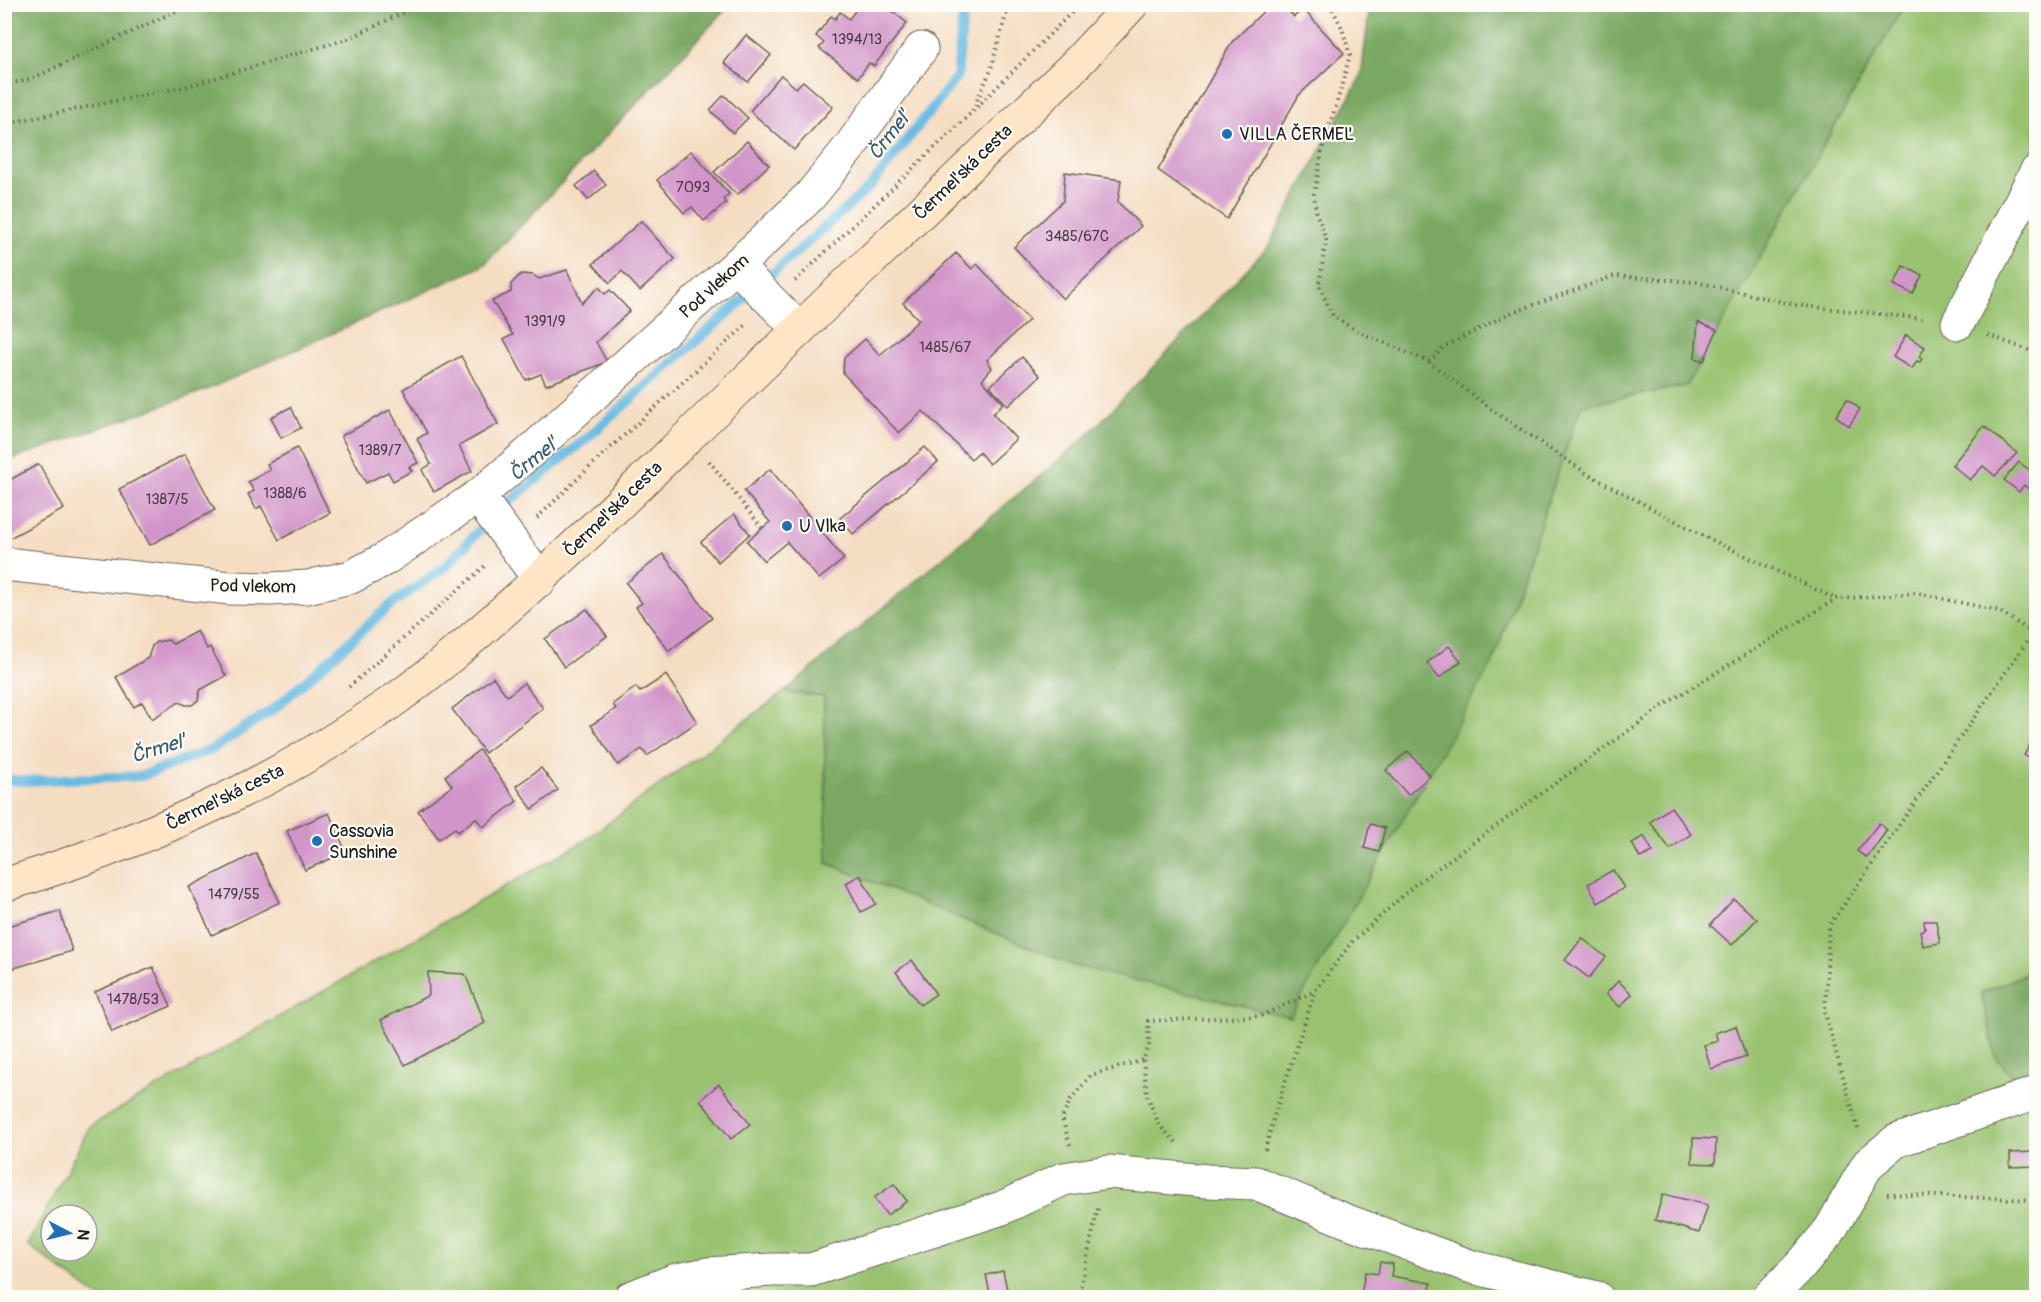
<svg xmlns="http://www.w3.org/2000/svg" width="2041" height="1302" font-family="Pangolin,sans-serif">
	<style>
		.green { fill: #98c26f; stroke: #5a6f46; stroke-width: 1.5; fill-rule: evenodd }
		.forest { fill: #7aa862; stroke: #4b623f; stroke-width: 1.5 }
		.lines { fill: none; stroke-linecap: round; stroke-linejoin: round }
		.stream { stroke: #65b9e1; stroke-width: 10 }
		.building { fill: #d295c9 }
		.street-casing { stroke: #686056; stroke-width: 35 }
		.secondary-casing { stroke: #686056; stroke-width: 35 }
		.path { stroke: #686056; stroke-width: 4; stroke-dasharray: 1.5 4.5; stroke-linecap: butt }
		.street { stroke: #fff; stroke-width: 33 }
		.secondary { stroke: #fee5c5; stroke-width: 33 }
		.poi-dot { fill: #1f6fb2; stroke: #fdfcf7; stroke-width: 2 }
		.labels { text-anchor: middle; stroke-width: 4.5; stroke-linejoin: round; paint-order: stroke }
		.number-label { font-size: 15px; fill: #4a3a47 }
		.poi-label { font-size: 18px; fill: #1c1c1c; stroke: #fdfcf7; text-anchor: start }
		.street-label { font-size: 18px; fill: #1c1c1c; stroke: #fdfcf7 }
		.water-label { font-size: 20px; font-style: italic; fill: #395b6b; stroke: #fdfcf7 }
	</style>
	<rect width="100%" height="100%" fill="#fdfcf7"/>
	<filter id="ink" filterUnits="userSpaceOnUse"><feTurbulence type="fractalNoise" baseFrequency=".0167" numOctaves="2"/><feDisplacementMap in="SourceGraphic" scale="12" xChannelSelector="R" yChannelSelector="G"/><feConvolveMatrix kernelMatrix="1 2 1 2 8 2 1 2 1" color-interpolation-filters="sRGB"/></filter>
	<filter id="wash" filterUnits="userSpaceOnUse"><feTurbulence type="fractalNoise" baseFrequency=".008" numOctaves="4" result="noise"/><feDisplacementMap in="SourceGraphic" scale="24" xChannelSelector="R" yChannelSelector="G"/><feGaussianBlur stdDeviation="1.35" result="paint"/><feColorMatrix in="noise" values="0 0 0 0 0 0 0 0 0 0 0 0 0 0 0 0 0 1.4 0 .05"/><feComposite in="paint" operator="in"/></filter>
	<g filter="url(#wash)">
		<rect width="100%" height="100%" fill="#f5ddc2"/>
		<path class="green" d="M1904 5H2036V970L1981 993 2036 1102V1297L99 1298 28 1245 90 1126 584 841 784 692 824 697 827 863 1493 662 1581 405 1686 386ZM51 1215H87V1251H51Z"/>
		<g class="forest">
			<polygon points="5,4 730,4 730,5 483,266 206,390 5,462"/>
			<polygon points="1370,5 1904,5 1686,386 1581,405 1493,662 1290,1017 1075,966 827,863 824,697 784,692 1086,437 1268,247 1361,76"/>
			<polygon points="2036,970 2036,1102 1996,1058 1981,993"/>
		</g>
		<g class="lines">
			<polyline class="stream" points="4,779 22,781 141,776 213,749 275,708 393,603 445,567 496,512 586,439 870,187 957,77 964,4"/>
		</g>
		<g id="blocks">
			<g class="building">
				<polygon points="860,4 884,4 907,23 874,66 869,63 858,78 819,48 824,43 816,36 831,16 835,19 840,12 849,19"/>
				<polygon points="1271,4 1282,4 1294,17 1303,9 1344,53 1299,95 1227,219 1158,170 1232,42"/>
				<polygon points="746,35 771,55 748,82 724,63"/>
				<polygon points="781,75 796,88 803,81 833,107 794,150 750,111"/>
				<polygon points="724,95 748,118 733,133 710,110"/>
				<polygon points="747,141 769,165 737,195 714,172"/>
				<polygon points="691,151 729,194 723,199 726,203 704,221 692,207 684,213 657,180"/>
				<polygon points="594,171 606,185 588,200 576,186"/>
				<polygon points="1065,172 1121,180 1118,202 1141,226 1063,299 1014,247 1063,201"/>
				<polygon points="641,221 675,259 640,291 622,271 610,283 593,264"/>
				<polygon points="956,253 972,269 977,264 1029,320 987,360 992,368 982,380 1003,403 993,414 1016,439 989,464 979,452 971,459 923,411 899,433 843,373 844,358 865,339 880,355 919,320 903,303"/>
				<polygon points="1903,266 1922,275 1913,294 1894,285"/>
				<polygon points="567,270 582,303 599,287 605,294 610,290 630,311 596,342 607,362 546,385 541,374 526,380 504,339 513,335 492,301 511,292 511,284 521,274 533,275 539,279"/>
				<polygon points="1698,322 1717,330 1704,361 1695,358"/>
				<polygon points="1906,335 1925,347 1919,357 1922,358 1920,362 1917,361 1912,369 1893,357"/>
				<polygon points="461,356 498,424 459,446 472,471 434,492 422,470 431,464 417,439 427,433 403,389"/>
				<polygon points="1022,357 1040,376 1008,406 990,386"/>
				<polygon points="1847,399 1860,409 1849,426 1836,416"/>
				<polygon points="291,407 301,428 281,438 271,417"/>
				<polygon points="390,410 418,463 409,467 412,471 393,481 388,472 366,483 341,436"/>
				<polygon points="1984,426 2017,453 1995,476 1983,466 1970,480 1952,465"/>
				<polygon points="925,447 938,462 853,534 840,518"/>
				<polygon points="297,448 330,513 279,540 261,506 256,509 248,494 254,491 248,482 270,470 267,464"/>
				<polygon points="185,454 215,510 150,545 119,489"/>
				<polygon points="2019,462 2036,475 2035,494 2024,485 2019,492 2004,480"/>
				<polygon points="39,464 64,509 4,541 4,483"/>
				<polygon points="770,469 844,559 819,579 787,542 764,561 747,541 770,522 744,491"/>
				<polygon points="734,514 750,534 718,562 701,542"/>
				<polygon points="663,554 712,618 669,651 636,607 642,603 626,583"/>
				<polygon points="587,609 607,636 564,667 545,639"/>
				<polygon points="197,631 207,649 210,647 226,676 200,690 198,700 192,705 186,705 179,702 152,719 142,702 134,707 116,677 148,658 152,646 156,642 168,640 173,644"/>
				<polygon points="1449,646 1461,661 1439,678 1427,663"/>
				<polygon points="666,675 697,722 647,756 642,749 618,765 591,725 616,709 613,704 636,687 640,692"/>
				<polygon points="493,677 507,696 524,683 543,708 485,753 452,709"/>
				<polygon points="2034,738 2036,740 2036,763 2024,755"/>
				<polygon points="479,750 517,801 483,827 476,818 458,832 455,828 439,839 418,811 452,786 445,776"/>
				<polygon points="1408,751 1430,776 1408,795 1386,770"/>
				<polygon points="541,768 558,790 532,809 516,786"/>
				<polygon points="1671,807 1691,834 1670,849 1650,822"/>
				<polygon points="329,813 346,852 305,870 287,831"/>
				<polygon points="1879,823 1887,830 1867,858 1857,851"/>
				<polygon points="1370,824 1385,828 1379,852 1364,848"/>
				<polygon points="1644,836 1653,852 1640,858 1632,843"/>
				<polygon points="256,853 280,902 212,935 189,887"/>
				<polygon points="1613,870 1624,888 1598,903 1588,884"/>
				<polygon points="860,875 876,904 861,912 846,883"/>
				<polygon points="1734,899 1757,919 1732,945 1710,925"/>
				<polygon points="60,911 72,951 4,971 4,927"/>
				<polygon points="1924,921 1936,921 1940,943 1923,946 1920,931 1925,929"/>
				<polygon points="1582,938 1606,957 1589,978 1565,960"/>
				<polygon points="912,960 936,994 920,1005 896,972"/>
				<polygon points="153,967 171,1006 112,1032 95,992"/>
				<polygon points="428,972 465,974 485,1023 405,1065 381,1020 429,995"/>
				<polygon points="1618,981 1632,994 1620,1007 1606,994"/>
				<polygon points="1736,1026 1746,1057 1711,1069 1704,1045 1718,1041 1715,1033"/>
				<polygon points="719,1084 750,1124 731,1139 700,1100"/>
				<polygon points="1693,1138 1716,1139 1715,1164 1692,1163"/>
				<polygon points="2035,1152 2035,1166 2010,1167 2010,1153"/>
				<polygon points="894,1184 907,1201 887,1215 874,1198"/>
				<polygon points="1663,1194 1708,1205 1699,1233 1655,1220"/>
				<polygon points="1380,1262 1393,1264 1391,1276 1431,1283 1429,1298 1367,1298 1367,1295 1361,1295 1365,1272 1378,1274"/>
				<polygon points="1003,1271 1009,1298 991,1298 986,1275"/>
			</g>
		</g>
	</g>
	<g filter="url(#ink)">
		<use href="#blocks" fill-opacity="0" stroke="#686056" stroke-width="1.5"/>
		<g class="lines">
			<g class="street-casing">
				<g id="street">
					<polyline points="736,266 799,329"/>
					<polyline points="1958,323 2036,172"/>
					<polyline points="478,496 540,580"/>
					<polyline points="4,564 230,588 270,589 307,587 351,577 385,559 478,496 530,452 761,243 810,196 849,148 921,49"/>
					<polyline points="630,1298 673,1281 708,1274 773,1270 811,1270 1002,1208 1063,1179 1108,1172 1207,1181 1256,1183 1344,1220 1469,1266 1597,1298"/>
					<polyline points="1768,1298 1802,1264 1830,1230 1868,1164 1896,1141 2036,1093"/>
				</g>
			</g>
			<g class="secondary-casing">
				<path id="secondary" d="M4 885C142 843 275 784 393 701 430 675 465 645 499 615 578 546 652 471 728 398 843 287 958 177 1074 66L1132 4"/>
			</g>
			<g class="path">
				<polyline points="1330,4 1342,28 1350,55 1336,106 1325,136 1314,194 1316,212 1326,240 1319,285 1333,316 1357,331 1429,362 1502,417 1589,475 1708,538 1836,599"/>
				<polyline points="4,85 31,79 178,10 185,4"/>
				<polyline points="972,111 990,72 1009,4"/>
				<polyline points="4,124 188,86 350,38 421,4"/>
				<polyline points="795,281 970,114 1080,4"/>
				<polyline points="1988,335 2036,353"/>
				<polyline points="1429,362 1444,347 1506,315 1614,276 1696,282 1795,305 1926,319"/>
				<polyline points="709,461 762,528"/>
				<polyline points="537,518 596,461 747,324"/>
				<polyline points="349,687 487,564"/>
				<polyline points="1143,1060 1147,1095 1159,1125 1177,1143"/>
				<polyline points="1858,1129 1825,1013 1829,926 2033,633"/>
				<polyline points="1070,1145 1062,1118 1071,1099 1091,1075 1143,1060 1149,1046 1148,1021 1261,1016 1315,991"/>
				<polyline points="1265,1150 1275,1113 1315,991 1352,942 1417,883 1667,703 1836,599 1917,593 1999,611 2036,635"/>
				<polyline points="1887,1194 2036,1200"/>
				<polyline points="1078,1298 1098,1208"/>
			</g>
			<use href="#street" class="street"/>
			<use href="#secondary" class="secondary"/>
		</g>
	</g>
	<g class="poi-dot">
		<circle cx="1227" cy="134" r="6"/>
		<circle cx="787" cy="526" r="6"/>
		<circle cx="317" cy="841" r="6"/>
	</g>
	<g class="labels">
		<g class="number-label">
			<text x="857" y="44">1394/13</text>
			<text x="693" y="192">7093</text>
			<text x="1077" y="241">3485/67C</text>
			<text x="545" y="326">1391/9</text>
			<text x="945" y="352">1485/67</text>
			<text x="380" y="455">1389/7</text>
			<text x="285" y="498">1388/6</text>
			<text x="167" y="504">1387/5</text>
			<text x="234" y="899">1479/55</text>
			<text x="133" y="1004">1478/53</text>
		</g>
		<g class="poi-label">
			<text x="1239" y="140">VILLA ČERMEĽ</text>
			<text x="799" y="532">U Vlka</text>
			<text x="329" y="837">Cassovia<tspan x="329" dy="21">Sunshine</tspan></text>
		</g>
		<g class="street-label">
			<text transform="translate(963 172) rotate(-44)" y="6">Čermeľská cesta</text>
			<text transform="translate(714 286) rotate(-42)" y="6">Pod vlekom</text>
			<text transform="translate(613 509) rotate(-44)" y="6">Čermeľská cesta</text>
			<text transform="translate(253 586) rotate(1)" y="6">Pod vlekom</text>
			<text transform="translate(225 797) rotate(-26)" y="6">Čermeľská cesta</text>
		</g>
		<g class="water-label">
			<text transform="translate(889 135) rotate(-52)" y="7">Črmeľ</text>
			<text transform="translate(533 459) rotate(-39)" y="7">Črmeľ</text>
			<text transform="translate(158 748) rotate(-17)" y="7">Črmeľ</text>
		</g>
	</g>
	<rect width="2041" height="1302" fill="none" stroke="#fdfcf7" stroke-width="24"/>
	<g transform="translate(69 1233) rotate(97)"><circle r="28" fill="#fdfcf7" stroke="#a3a29f" stroke-width="1.5"/>
	<path d="M0-4.5L10 22L0 15L-10 22Z" fill="#1f6fb2"/>
	<text y="-9" font-size="16" font-weight="bold" text-anchor="middle" fill="#1c1c1c">N</text>
	</g>
</svg>
